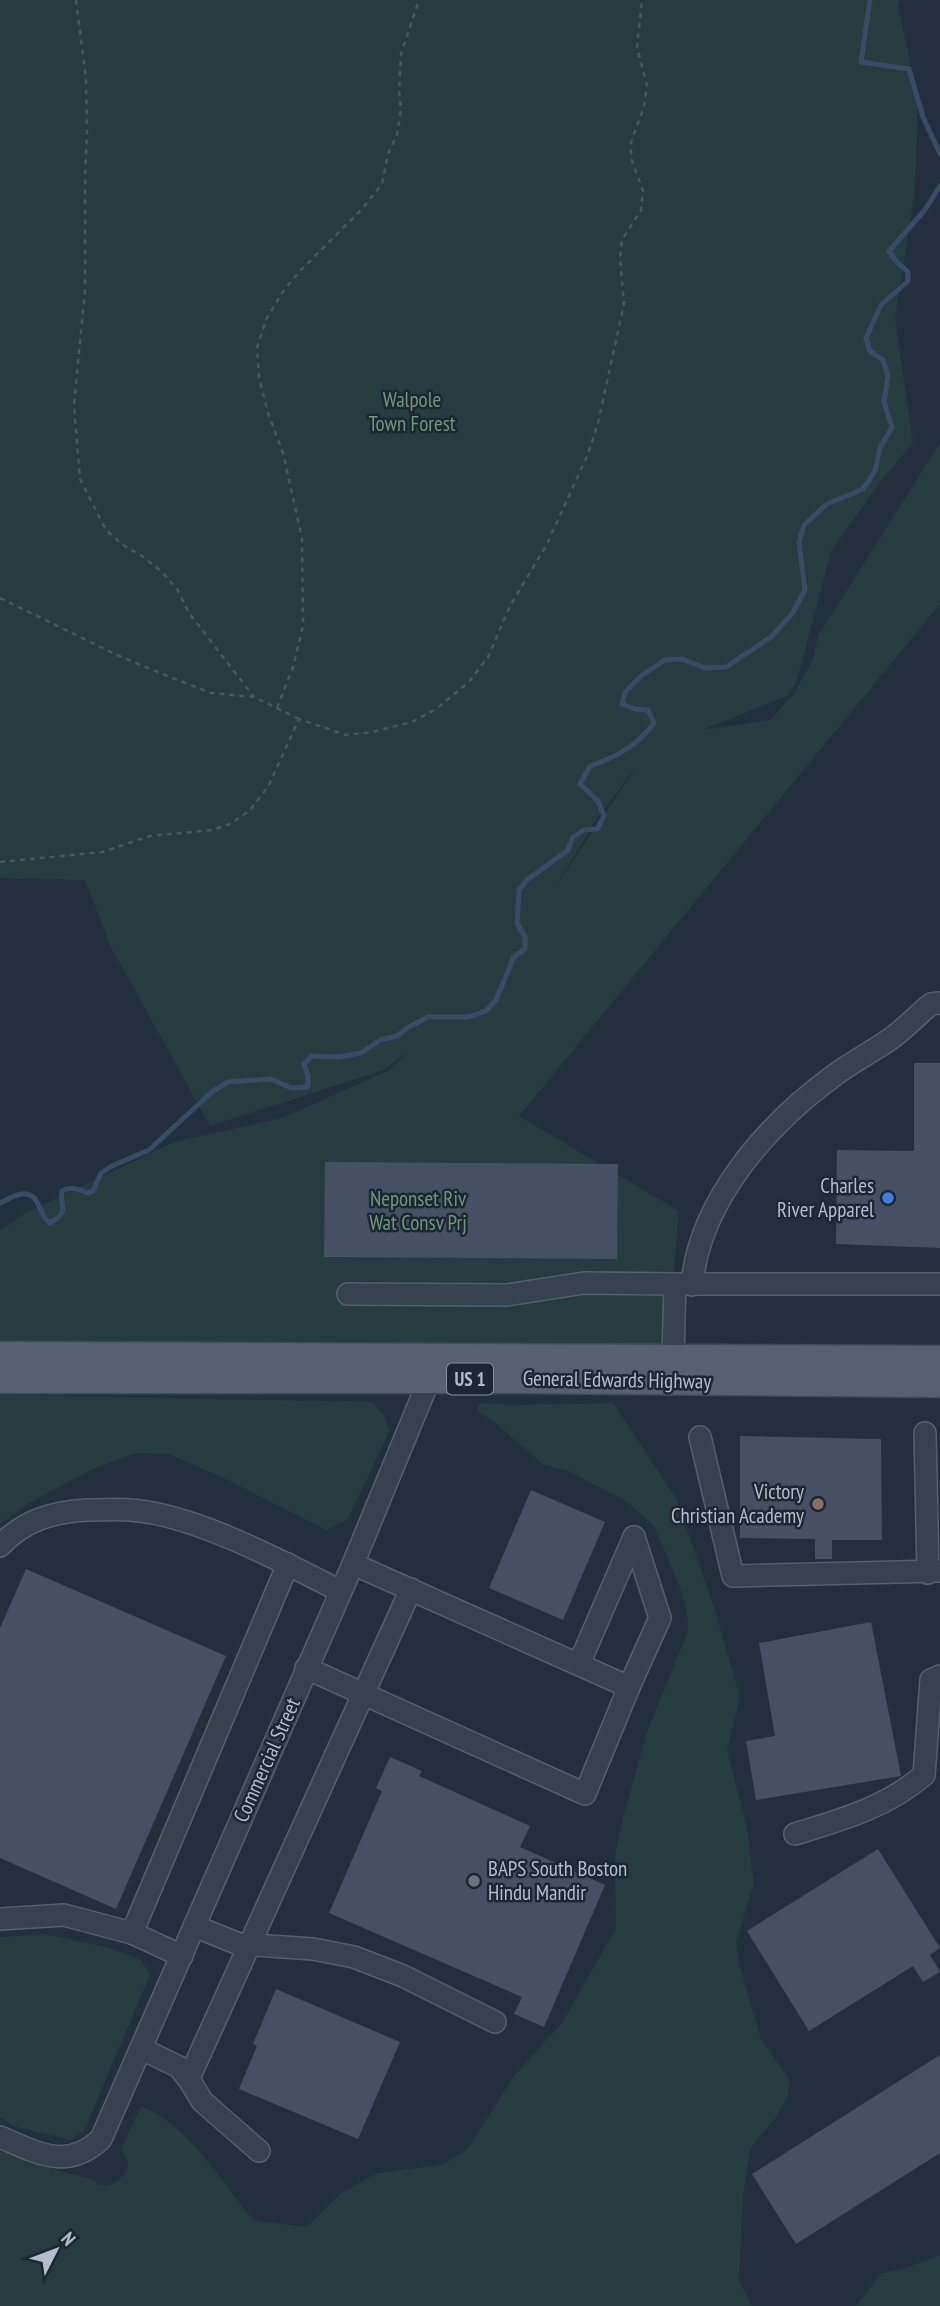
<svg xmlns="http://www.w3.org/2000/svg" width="940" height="2306" font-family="'PT Sans Narrow',sans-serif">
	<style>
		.green { fill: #263c3f; fill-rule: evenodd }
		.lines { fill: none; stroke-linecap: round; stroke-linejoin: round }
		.stream { stroke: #394c67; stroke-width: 5 }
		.building { fill: #455162 }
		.minor-casing { stroke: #565f6c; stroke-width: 24 }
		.major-casing { stroke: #414a57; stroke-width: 31 }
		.path { stroke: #44595c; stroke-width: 2.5; stroke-dasharray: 5 5; stroke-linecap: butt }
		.minor { stroke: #38414e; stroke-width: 21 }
		.major { stroke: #56606e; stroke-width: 28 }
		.shop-dot { fill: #3f7fe0; stroke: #1d2633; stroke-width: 2.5 }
		.education-dot { fill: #8d6e63; stroke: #1d2633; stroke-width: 2.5 }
		.worship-dot { fill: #6b7280; stroke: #1d2633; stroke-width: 2.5 }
		.labels { text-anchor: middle; stroke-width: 5; stroke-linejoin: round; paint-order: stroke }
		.shield { fill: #1d2633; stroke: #878f9c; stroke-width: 2 }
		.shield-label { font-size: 19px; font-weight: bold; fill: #b4bcc9 }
		.park-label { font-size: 21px; fill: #6b9a76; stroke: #1d2633 }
		.poi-label { font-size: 21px; fill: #b4bcc9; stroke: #1d2633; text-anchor: end }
		.street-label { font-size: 21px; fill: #b4bcc9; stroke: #1d2633 }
	</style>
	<rect width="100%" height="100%" fill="#242f3e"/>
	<g class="green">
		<path d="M0 0H900L898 6 918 98 915 190 895 319 913 442 879 484 831 551 797 681 787 696 702 730 770 720 794 694 813 659 818 636 940 443V604L519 1116 679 1211 667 1354 0 1344V1231L24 1214 174 1142 282 1118 390 1070 410 1050 384 1070 210 1126 111 947 85 880 0 878ZM634 769H635L553 890 597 819Z"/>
		<polygon points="0,1395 372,1402 384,1415 389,1432 348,1519 326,1530 228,1480 169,1454 137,1453 93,1469 29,1503 0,1524"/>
		<path d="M478 1403 511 1405 613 1403 676 1498 713 1604 740 1697 727 1750 747 1827 754 1883 736 1942 740 1967 761 2039 789 2079 788 2096 776 2117 750 2149 743 2196 739 2280 752 2306H0V2151L53 2169 91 2179 97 2184 108 2186 119 2180 127 2171 128 2161 121 2149 141 2106C187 2124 222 2182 253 2220L307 2227 340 2194 377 2173 441 2165 467 2150 514 2076 562 2023 616 1928 615 1854 623 1818 647 1732 688 1631V1620L682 1593 655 1527 626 1501 568 1471 544 1465 494 1422 478 1411Z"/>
		<polygon points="45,1934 110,1948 141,1960 150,1975 84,2131 70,2140 13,2126 0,2117 0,1937"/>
		<polygon points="940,2255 940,2306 856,2306 882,2273 903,2269"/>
	</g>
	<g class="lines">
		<g class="stream">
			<polyline points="870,0 861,62 909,69 923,117 940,154"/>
			<path d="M0 1203C7 1200 14 1195 21 1194 41 1191 38 1216 50 1223 71 1211 59 1209 62 1191 70 1186 79 1189 88 1193L93 1191 101 1173 112 1166 149 1150 213 1091 228 1082 271 1079 291 1088 308 1087V1076L304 1064 312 1056 339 1057 361 1053 380 1040 397 1036 407 1028 428 1017H468L486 1011 496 1000 514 957 525 949V937L517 923 519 890 527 880 568 850 573 837 584 830 597 829 604 816 598 801 580 784 590 766C616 757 637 746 654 723L648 710 635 709 622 704 626 691 641 676 665 660 682 659 705 668 726 667 771 637 792 614 805 590 799 542 804 525 827 504 863 489 875 471 880 448 892 427 884 402 888 376 883 360 870 351 866 338 881 305 908 281V272L896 261 889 251 924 211 940 186"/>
		</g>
	</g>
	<g class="building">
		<polygon points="914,1063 940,1063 940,1248 836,1244 837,1150 914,1151"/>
		<polygon points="325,1162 618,1164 617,1259 324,1257"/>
		<polygon points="740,1436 881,1439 882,1540 832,1540 832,1559 815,1559 815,1539 740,1538"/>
		<polygon points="531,1490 605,1522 563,1620 489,1588"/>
		<polygon points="26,1569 226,1656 116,1909 0,1858 0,1628"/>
		<polygon points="871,1622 901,1776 756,1800 746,1741 775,1736 759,1643"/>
		<polygon points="390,1757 422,1771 419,1776 530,1826 520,1847 605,1885 544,2027 514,2014 522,1997 329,1913 382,1791 376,1788"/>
		<polygon points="878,1849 940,1948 930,1955 940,1972 923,1982 913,1966 809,2031 747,1931"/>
		<polygon points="276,1989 400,2042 358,2139 239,2089 257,2046 253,2044"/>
		<polygon points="940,2055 940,2153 796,2244 752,2174"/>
	</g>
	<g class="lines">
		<g class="minor-casing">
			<g id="minor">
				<polyline points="678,1284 940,1284"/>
				<path d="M692 1285C699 1201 767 1125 832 1077 849 1064 868 1054 886 1042 902 1032 916 1016 931 1004L940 1003"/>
				<polyline points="348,1294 507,1295 584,1283 675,1284 673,1358"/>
				<polyline points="925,1433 928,1573"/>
				<polyline points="700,1437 733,1576 940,1571"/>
				<path d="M0 1546C24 1520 53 1512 87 1510 101 1510 116 1509 130 1510 194 1514 283 1562 340 1591"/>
				<polyline points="353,1564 629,1687 660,1618 634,1537"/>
				<polyline points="579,1664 634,1537"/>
				<polyline points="306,1668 585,1794 629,1687"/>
				<path d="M795 1834C841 1820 887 1807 924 1775L931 1680 940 1676"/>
				<polyline points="0,1919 64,1915 132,1933 182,1956"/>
				<polyline points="194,1926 239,1944 313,1949 354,1957 403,1976 495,2022"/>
				<polyline points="132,1933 288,1564"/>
				<polyline points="142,2049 179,2067 190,2081 202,2101 259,2151"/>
				<polyline points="189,2078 411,1589"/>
				<path d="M0 2137C38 2153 67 2171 101 2139L353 1564 429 1380"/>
			</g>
		</g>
		<g class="major-casing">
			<g id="major">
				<polyline points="0,1356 940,1360"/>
				<polyline points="0,1379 523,1379 940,1383"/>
			</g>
		</g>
		<g class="path">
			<polyline points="76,0 86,79 87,131 85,179 85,290 74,405 80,479 106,530 123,545 142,556 162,572 177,589 189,613 254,697"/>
			<polyline points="0,598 117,655 165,675 211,693 254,697 299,719"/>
			<polyline points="277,708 293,667 303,626 302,538 283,453 268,413 259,378 257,348 266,320 282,293 297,274 363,208 382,184 388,154 397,135 401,110 399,91 401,54 419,0"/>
			<polyline points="0,862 102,852 150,836 212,830 230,824 249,811 268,787 299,719 346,735 372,732 412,722 436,709 469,682 488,657 510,606 547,544 588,454 598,423 624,304 620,258 622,240 641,210 643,191 631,158 631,142 644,107 647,86 637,47 642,0"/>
		</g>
		<use href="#minor" class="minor"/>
		<use href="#major" class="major"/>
	</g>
	<circle class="shop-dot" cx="888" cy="1198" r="7"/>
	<circle class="education-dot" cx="818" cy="1504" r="7"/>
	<circle class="worship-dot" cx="474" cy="1881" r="7"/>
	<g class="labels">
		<rect class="shield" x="447" y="1363.5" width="46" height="31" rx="5"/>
		<g class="shield-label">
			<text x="470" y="1386">US 1</text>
		</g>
		<g class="park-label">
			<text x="412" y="407">Walpole<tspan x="412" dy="24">Town Forest</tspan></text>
			<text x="418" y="1206">Neponset Riv<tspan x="418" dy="24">Wat Consv Prj</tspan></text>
		</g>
		<g class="poi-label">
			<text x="874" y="1193">Charles<tspan x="874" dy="24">River Apparel</tspan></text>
			<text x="804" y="1499">Victory<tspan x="804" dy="24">Christian Academy</tspan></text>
			<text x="488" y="1876" text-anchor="start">BAPS South Boston<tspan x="488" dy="24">Hindu Mandir</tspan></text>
		</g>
		<g class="street-label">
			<text transform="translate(617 1380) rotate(1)" y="7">General Edwards Highway</text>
			<text transform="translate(267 1760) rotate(-66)" y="7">Commercial Street</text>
		</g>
	</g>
	<g transform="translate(56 2250) rotate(48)" stroke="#1d2633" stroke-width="5" paint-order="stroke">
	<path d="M0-5L12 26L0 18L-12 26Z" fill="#b4bcc9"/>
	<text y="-10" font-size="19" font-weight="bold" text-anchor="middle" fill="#b4bcc9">N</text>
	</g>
</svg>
